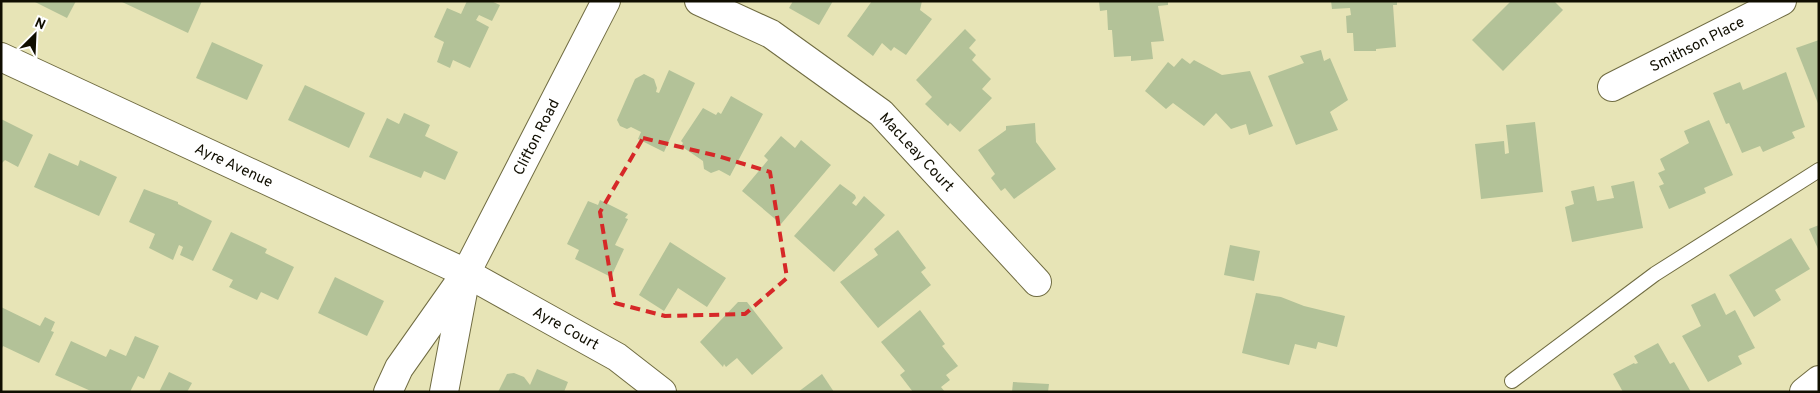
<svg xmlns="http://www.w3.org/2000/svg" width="1820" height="393" font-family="Overpass,sans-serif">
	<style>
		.building { fill: #b3c298 }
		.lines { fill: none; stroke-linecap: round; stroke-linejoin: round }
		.service-casing { stroke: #706c42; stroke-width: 16 }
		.minor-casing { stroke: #706c42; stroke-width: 30 }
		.secondary-casing { stroke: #706c42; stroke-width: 30 }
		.service { stroke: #fff; stroke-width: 14 }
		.minor { stroke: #fff; stroke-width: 28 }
		.secondary { stroke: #fff; stroke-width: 28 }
		.marked { fill: none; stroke: #d62828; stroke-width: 4; stroke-dasharray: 10 6; stroke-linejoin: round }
		.labels { text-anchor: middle; stroke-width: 4.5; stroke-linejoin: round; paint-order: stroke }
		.street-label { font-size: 15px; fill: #100e01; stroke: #fff }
	</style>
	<rect width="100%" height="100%" fill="#e7e4b6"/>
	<g class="building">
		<polygon points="33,1 76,1 67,18"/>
		<polygon points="120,1 202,1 188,33"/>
		<polygon points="467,1 491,1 500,5 492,21 479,15 476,20 489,27 470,68 453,60 450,68 437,62 444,42 434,37 447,8 461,14"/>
		<polygon points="793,1 833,1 819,25 789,8"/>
		<polygon points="872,1 922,1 920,10 932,19 906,55 894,47 891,51 882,43 873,56 847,36"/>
		<polygon points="1099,1 1168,1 1168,5 1158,6 1164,41 1151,42 1153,59 1131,61 1131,56 1114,57 1112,30 1108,30 1107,10 1100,11"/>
		<polygon points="1331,1 1397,1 1397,5 1393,5 1396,47 1376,49 1376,51 1354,51 1353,33 1347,33 1346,16 1351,15 1350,8 1332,9"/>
		<polygon points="1511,1 1554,1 1563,10 1503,71 1472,40"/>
		<polygon points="965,29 976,40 969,48 976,55 972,60 991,79 982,89 992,98 960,132 950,123 948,126 925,104 932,97 916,80"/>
		<polygon points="1819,40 1819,106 1796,48"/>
		<polygon points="212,42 263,65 247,100 196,78"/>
		<polygon points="1321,50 1324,61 1330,58 1348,100 1330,112 1338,130 1296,145 1268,76 1304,63 1300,56"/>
		<polygon points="1182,58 1190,64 1194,60 1222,75 1250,71 1273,126 1249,135 1246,124 1231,129 1216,113 1204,126 1173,103 1166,109 1145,91 1168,62 1174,67"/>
		<polygon points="669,70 695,83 664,152 638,139 641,132 631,127 627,129 620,126 617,120 635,79 644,74 654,79 657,88 656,92 659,93"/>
		<polygon points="1786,72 1805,127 1792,132 1795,138 1763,152 1760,146 1742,153 1729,123 1726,124 1713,93 1740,82 1743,90"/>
		<polygon points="305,85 365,113 349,148 288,120"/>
		<polygon points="731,96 763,114 730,176 719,170 711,173 704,169 703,161 681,146 683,143 681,141 703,108 716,115 718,112 721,114"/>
		<polygon points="404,113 430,125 425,136 458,152 445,180 424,171 421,178 369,157 387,118 399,124"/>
		<polygon points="1,119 33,135 18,167 5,160 1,164"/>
		<polygon points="1709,120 1733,175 1704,188 1706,193 1669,209 1659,186 1664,184 1658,173 1665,170 1660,159 1689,143 1684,131"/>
		<polygon points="1535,122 1543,192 1481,199 1475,144 1504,141 1505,154 1509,153 1506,125"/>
		<polygon points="1035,123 1036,142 1056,169 1014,199 1005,188 1001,191 991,178 995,174 978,150 1006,130 1006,126"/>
		<polygon points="781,136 795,148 801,140 831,165 781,224 742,191 768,160 764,156"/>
		<polygon points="49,153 78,166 80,160 117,177 99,216 34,187"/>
		<polygon points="1634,181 1643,228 1572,242 1565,207 1574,204 1571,191 1594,186 1597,201 1614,198 1611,186"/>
		<polygon points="840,184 855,195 856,198 852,203 856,206 864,196 885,215 834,272 794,236"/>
		<polygon points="144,189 178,202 178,204 212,221 193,261 180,255 183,247 179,245 173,260 149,248 155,234 129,222"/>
		<polygon points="600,200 628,214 625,218 628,219 615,245 624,249 611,277 575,259 579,250 567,244 588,201 598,205"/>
		<polygon points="1819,225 1819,251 1809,229"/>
		<polygon points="898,230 926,268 921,272 931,285 878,328 840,282 878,255 874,249"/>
		<polygon points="231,232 267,249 265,253 294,267 278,300 261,292 257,300 229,287 233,280 212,270"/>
		<polygon points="1791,238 1810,269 1775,290 1781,300 1754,317 1729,275"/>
		<polygon points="670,242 726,278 707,307 678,288 664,311 639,295"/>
		<polygon points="1230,245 1260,251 1254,281 1224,275"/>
		<polygon points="335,277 384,301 367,336 318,313"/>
		<polygon points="1256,293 1281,297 1304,306 1345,316 1337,347 1318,342 1316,349 1295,344 1289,365 1242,353"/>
		<polygon points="1715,293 1726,315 1735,310 1755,348 1738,356 1742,364 1708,382 1682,336 1701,326 1691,305"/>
		<polygon points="738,302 747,302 783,348 752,375 737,358 726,367 724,364 723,367 700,342"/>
		<polygon points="1,307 40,326 45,317 55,322 51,331 54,332 39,363 3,346 1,350"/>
		<polygon points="920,310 945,344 942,346 958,366 946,375 950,380 941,387 945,392 913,392 900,375 905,371 881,342"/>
		<polygon points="135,336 159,346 144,379 138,376 130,392 93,392 55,375 71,341 106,357 110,349 126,356"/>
		<polygon points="1658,343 1670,364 1674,362 1691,392 1623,392 1613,374 1634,363 1635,364 1638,363 1634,356"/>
		<polygon points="537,369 568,382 564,392 498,392 507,374 514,373 524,377 530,385"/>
		<polygon points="169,372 192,383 187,392 159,392"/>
		<polygon points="822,374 834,392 798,392"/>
		<polygon points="1013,382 1049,384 1048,392 1012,392"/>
	</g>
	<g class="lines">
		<g class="service-casing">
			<polyline id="service" points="1512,381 1655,274 1819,170"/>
		</g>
		<g class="minor-casing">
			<g id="minor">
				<polyline points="699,1 771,34 881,113 1037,282"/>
				<polyline points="1,57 466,273 617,357 662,392"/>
				<polyline points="1612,87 1782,1"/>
			</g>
		</g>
		<g class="secondary-casing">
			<g id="secondary">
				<polyline points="388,392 399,368 466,273 606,1"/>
				<polyline points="444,392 465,281"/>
				<polyline points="1804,392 1819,380"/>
			</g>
		</g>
		<use href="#service" class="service"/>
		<use href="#minor" class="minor"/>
		<use href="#secondary" class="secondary"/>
	</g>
	<path class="marked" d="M643 138 718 156 770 172 787 278 745 314 665 316 615 303 600 212Z"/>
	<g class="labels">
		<g class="street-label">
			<text transform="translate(1697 44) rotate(-27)" y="5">Smithson Place</text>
			<text transform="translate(536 137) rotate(-63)" y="5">Clifton Road</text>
			<text transform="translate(917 152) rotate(47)" y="5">MacLeay Court</text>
			<text transform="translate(234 165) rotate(25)" y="5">Ayre Avenue</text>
			<text transform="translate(566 328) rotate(29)" y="5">Ayre Court</text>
		</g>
	</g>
	<rect width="1820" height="393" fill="none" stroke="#100e01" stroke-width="5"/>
	<g transform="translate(35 35) rotate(24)" stroke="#ffffff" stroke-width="4" paint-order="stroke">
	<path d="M0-4L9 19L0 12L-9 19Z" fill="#100e01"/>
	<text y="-8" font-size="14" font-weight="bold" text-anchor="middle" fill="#100e01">N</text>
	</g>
</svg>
